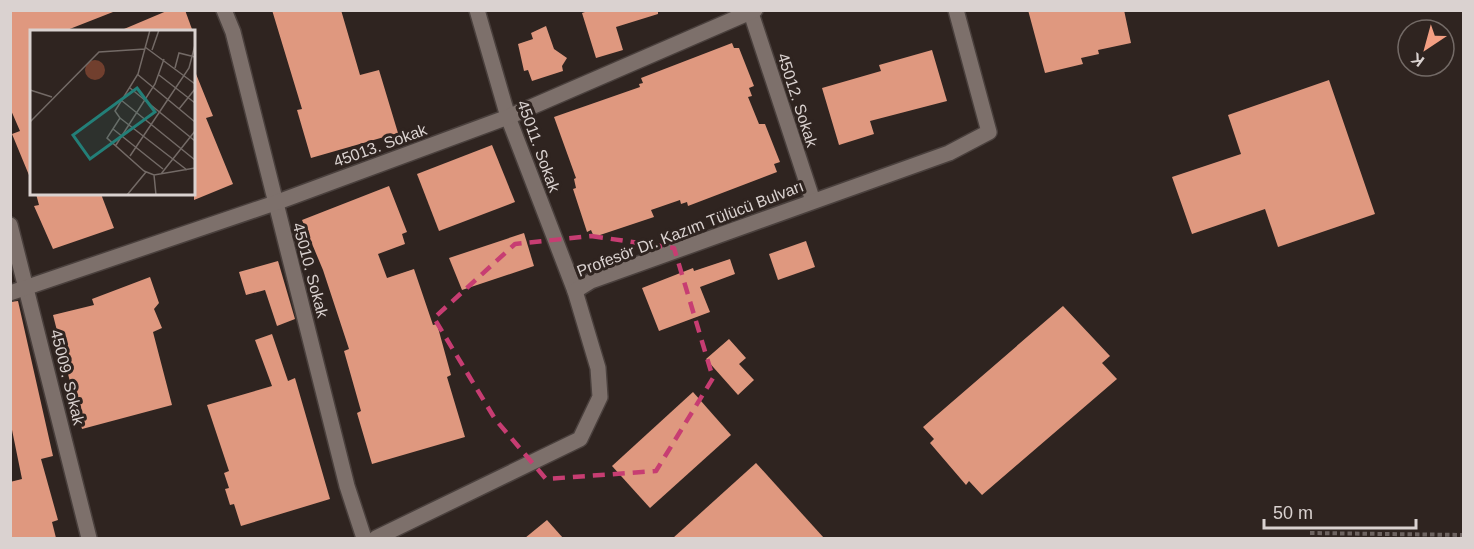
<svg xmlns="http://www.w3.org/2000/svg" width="1474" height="549" font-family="Helvetica,sans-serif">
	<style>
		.building { fill: #df987f }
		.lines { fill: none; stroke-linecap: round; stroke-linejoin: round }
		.minor-casing { stroke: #4a403d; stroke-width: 18 }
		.path { stroke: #6d6360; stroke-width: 4; stroke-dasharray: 4.5 3; stroke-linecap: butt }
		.minor { stroke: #7d706b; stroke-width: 15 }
		.marked { fill: none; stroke: #c73d72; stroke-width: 4.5; stroke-dasharray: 12 8; stroke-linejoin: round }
		.labels { text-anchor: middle; stroke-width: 6; stroke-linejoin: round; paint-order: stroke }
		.street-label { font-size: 16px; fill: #dad2d0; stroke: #2f2420 }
		.inset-road { fill: none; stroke: #736a66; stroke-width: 1.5 }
		.view { fill: #237f78; fill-opacity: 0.15; stroke: #237f78; stroke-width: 3 }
		.inset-edge { fill: none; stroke: #dad2d0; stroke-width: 3 }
	</style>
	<rect width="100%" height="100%" fill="#2f2420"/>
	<g class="building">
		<polygon points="10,10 113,12 62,32 32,32 31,180 12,134 20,131 10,108"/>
		<polygon points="169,10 185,10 193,32 117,32"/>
		<polygon points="272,10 341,10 360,75 379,70 398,133 311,158 297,110 302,109"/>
		<polygon points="591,10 658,10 658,14 616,27 623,50 596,58 582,13"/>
		<polygon points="1028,10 1124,10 1131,43 1098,50 1099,54 1081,58 1083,64 1045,73"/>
		<polygon points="546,26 554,49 567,58 562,66 563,71 532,81 528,70 524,71 518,44 533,39 531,33"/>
		<polygon points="732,43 734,48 739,48 754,86 749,88 752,96 748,97 759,124 765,124 780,162 774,164 777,172 688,206 687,202 681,204 680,200 651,210 654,217 594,237 591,230 587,232 573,189 576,188 574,179 576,178 554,117 640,87 639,84 643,83 641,78"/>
		<polygon points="932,50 947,101 870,121 874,134 839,145 822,88 881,71 879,65"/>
		<polygon points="194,69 213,116 206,118 233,184 194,200"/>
		<polygon points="1329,80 1375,214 1278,247 1265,209 1192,234 1172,177 1241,154 1228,115"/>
		<polygon points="492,145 515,202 439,231 417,174"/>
		<polygon points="389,186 407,232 402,234 405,244 378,254 387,278 414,269 433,325 437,324 451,375 447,377 465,437 372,464 357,413 361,411 344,351 349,349 323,270 302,220"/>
		<polygon points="36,194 101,194 114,228 53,249 34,206 39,205"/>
		<polygon points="524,233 534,266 462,290 449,258"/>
		<polygon points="806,241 815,267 778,280 769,254"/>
		<polygon points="730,259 735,274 700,287 710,312 659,331 642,288 693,268 694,271"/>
		<polygon points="278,261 295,319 277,326 265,290 246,295 239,272"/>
		<polygon points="150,277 159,303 154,309 162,328 153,332 172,405 82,429 53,315 94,305 92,299"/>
		<polygon points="18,301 53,456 41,459 58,520 52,522 56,538 10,538 10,482 22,479 10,420 10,302"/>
		<polygon points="1063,306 1110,356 1102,363 1117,379 982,495 969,481 966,485 930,443 934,439 923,427"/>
		<polygon points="272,334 288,381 295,378 330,499 241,526 234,504 230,505 225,489 229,488 224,473 229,471 207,405 272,386 255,340"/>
		<polygon points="729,339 746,358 739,364 754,380 738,395 706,359"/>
		<polygon points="693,392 731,435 650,508 612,466"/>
		<polygon points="756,463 824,538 673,538"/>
		<polygon points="547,520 563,538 525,538"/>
	</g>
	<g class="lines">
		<g class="minor-casing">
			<g id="minor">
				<polyline points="224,10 233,32 347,486 364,538"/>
				<polyline points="477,10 508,117 575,291"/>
				<polyline points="750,10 813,201"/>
				<polyline points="10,225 89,538"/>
				<polyline points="10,293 275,203 508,117 755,10"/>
				<polyline points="376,538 580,439 600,397 598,368 575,291 591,281 949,153 989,132 956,10"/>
			</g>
		</g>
		<polyline class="path" points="1310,533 1464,535"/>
		<use href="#minor" class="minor"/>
	</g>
	<path class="marked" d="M591 236 674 248 713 378 656 471 546 479 495 419 434 318 515 244Z"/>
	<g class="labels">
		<g class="street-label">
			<text transform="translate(798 100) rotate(72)" y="6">45012. Sokak</text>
			<text transform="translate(380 145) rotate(-20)" y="6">45013. Sokak</text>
			<text transform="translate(539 146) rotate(70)" y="6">45011. Sokak</text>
			<text transform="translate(690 228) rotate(-21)" y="6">Profesör Dr. Kazım Tülücü Bulvarı</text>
			<text transform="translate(311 270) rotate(75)" y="6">45010. Sokak</text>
			<text transform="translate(68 377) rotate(76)" y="6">45009. Sokak</text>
		</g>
	</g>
	<g transform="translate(30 30)">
		<rect width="165" height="165" fill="#2f2420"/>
		<path d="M55 40a10 10 0 1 1 20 0a10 10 0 1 1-20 0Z" fill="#713f2e"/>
		<path class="inset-road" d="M115 17 165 54M122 20 129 0M145 38 149 23 165 27M107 44 165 92M129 45 165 73M100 58 165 111M0 60 22 67M91 70 165 130M149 79 165 59M90 88 157 140M0 92 69 22 115 19M83 99 133 139M86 115 125 54 134 29M100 126 159 38 165 15M114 141 77 108 90 88 85 81 108 44 120 0M114 141 124 145 165 138M131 144 165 101M124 145 126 165M97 165 116 142"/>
		<path class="view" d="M107 58 125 82 60 129 43 105Z"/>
		<rect width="165" height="165" class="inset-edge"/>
	</g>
	<rect width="1474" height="549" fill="none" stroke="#dad2d0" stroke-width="24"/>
	<g transform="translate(1426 48) rotate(216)"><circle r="28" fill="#2f2420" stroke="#736a66" stroke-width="1.5"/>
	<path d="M0-4.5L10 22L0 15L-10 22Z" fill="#f39f83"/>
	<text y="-9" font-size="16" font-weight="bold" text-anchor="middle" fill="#dad2d0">K</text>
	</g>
	<path d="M1264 519v9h152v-9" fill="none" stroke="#dad2d0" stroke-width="3"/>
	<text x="1273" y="519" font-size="18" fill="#dad2d0" stroke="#2f2420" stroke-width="4.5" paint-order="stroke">50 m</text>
</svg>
